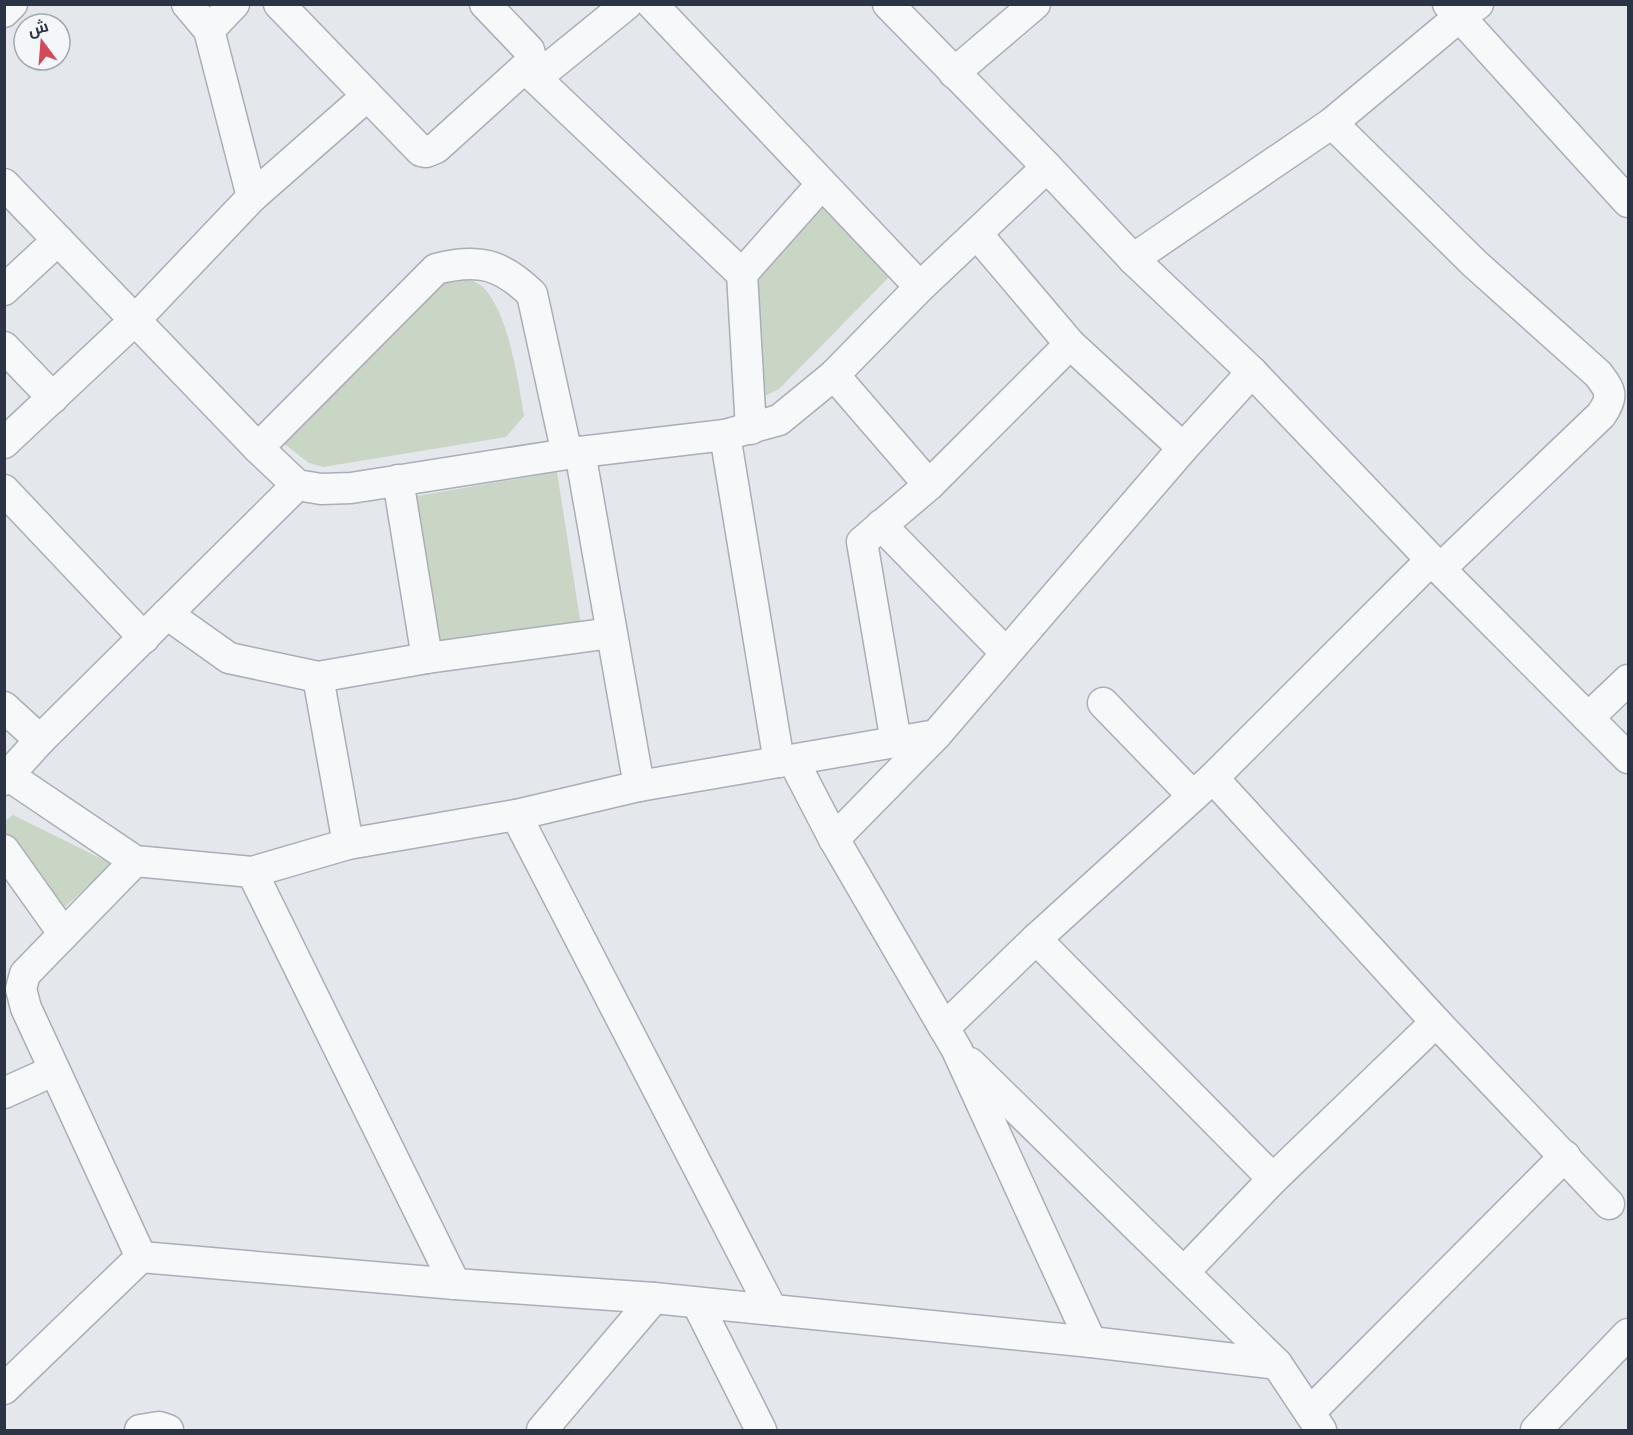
<svg xmlns="http://www.w3.org/2000/svg" width="1633" height="1435" font-family="'Fira Sans Condensed',Cairo,sans-serif">
	<style>
		.green { fill: #c9d6c5 }
		.lines { fill: none; stroke-linecap: round; stroke-linejoin: round }
		.minor-casing { stroke: #a9aeb7; stroke-width: 33 }
		.minor { stroke: #f7f8fa; stroke-width: 30 }
	</style>
	<rect width="100%" height="100%" fill="#e4e7ec"/>
	<g class="green">
		<polygon points="820,203 890,276 779,389 752,402 736,285"/>
		<path d="M459 275C467 279 478 282 484 288 509 315 518 380 524 416L506 437 323 467 309 463 282 442 433 285Z"/>
		<polygon points="557,472 581,626 427,642 405,498"/>
		<polygon points="13,815 112,864 57,914 5,834 5,821"/>
	</g>
	<g class="lines">
		<g class="minor-casing">
			<g id="minor">
				<polyline points="187,4 209,30 234,4"/>
				<polyline points="279,4 421,151 426,152 436,148 532,61 529,50 485,4"/>
				<polyline points="652,4 920,287"/>
				<polyline points="888,4 1047,167 1133,259 1252,372 1440,569 1628,758"/>
				<polyline points="1448,4 1628,202"/>
				<polyline points="4,12 12,4"/>
				<polyline points="209,30 252,197"/>
				<polyline points="526,69 742,274 751,429"/>
				<polyline points="954,73 1035,4"/>
				<polyline points="536,78 627,4"/>
				<path d="M1332 123 1474 263 1598 374C1611 391 1614 396 1601 415L1440 569"/>
				<polyline points="4,184 258,448 297,485 321,489 351,488 580,452 725,435 779,420 834,375 920,287 1047,167"/>
				<polyline points="977,234 1070,344 1183,448"/>
				<polyline points="1133,259 1332,123 1459,17 1478,4"/>
				<polyline points="742,274 821,185"/>
				<polyline points="4,290 58,240"/>
				<polyline points="4,347 53,398"/>
				<polyline points="834,375 929,485"/>
				<polyline points="725,435 779,762"/>
				<polyline points="4,443 135,320 252,197 367,96"/>
				<path d="M258 448 436 269C479 258 501 264 532 294L567 454"/>
				<polyline points="580,452 639,786"/>
				<polyline points="398,480 427,658"/>
				<polyline points="4,490 144,638"/>
				<polyline points="881,525 1005,652"/>
				<polyline points="167,614 229,658 318,677 427,658 611,633"/>
				<polyline points="318,677 348,844"/>
				<polyline points="1103,703 1193,796"/>
				<polyline points="4,707 40,740"/>
				<polyline points="1588,718 1628,680"/>
				<polyline points="896,742 862,542 929,485 1070,344"/>
				<polyline points="793,760 834,839 957,1050 1091,1342"/>
				<polyline points="9,776 135,861 252,872 348,844 516,815 639,786 936,735"/>
				<polyline points="1213,778 1436,1022 1609,1204"/>
				<polyline points="4,780 40,740 297,485"/>
				<polyline points="516,815 772,1310"/>
				<polyline points="834,839 936,735 1183,448 1252,372"/>
				<polyline points="4,850 63,933"/>
				<polyline points="135,861 25,974 21,989 26,1008 141,1257"/>
				<polyline points="252,872 455,1284"/>
				<polyline points="1036,939 1273,1179"/>
				<polyline points="944,1028 1036,939 1213,778 1431,560"/>
				<polyline points="970,1063 1277,1364 1321,1430"/>
				<polyline points="4,1093 53,1071"/>
				<polyline points="1184,1272 1273,1179 1436,1022"/>
				<polyline points="697,1303 761,1430"/>
				<polyline points="4,1389 141,1257 455,1284 654,1298 1091,1342 1277,1364"/>
				<polyline points="1310,1412 1565,1156"/>
				<polyline points="140,1430 159,1427 168,1430"/>
				<polyline points="542,1430 654,1298"/>
				<polyline points="1536,1430 1628,1334"/>
			</g>
		</g>
		<use href="#minor" class="minor"/>
	</g>
	<rect width="1633" height="1435" fill="none" stroke="#2b3445" stroke-width="12"/>
	<g transform="translate(42 42) rotate(344)"><circle r="28" fill="#f4f6f9" stroke="#a4a8b1" stroke-width="1.5"/>
	<path d="M0-4.5L10 22L0 15L-10 22Z" fill="#d1495b"/>
	<text y="-9" font-size="16" font-weight="bold" text-anchor="middle" fill="#2b3445">ش</text>
	</g>
</svg>
